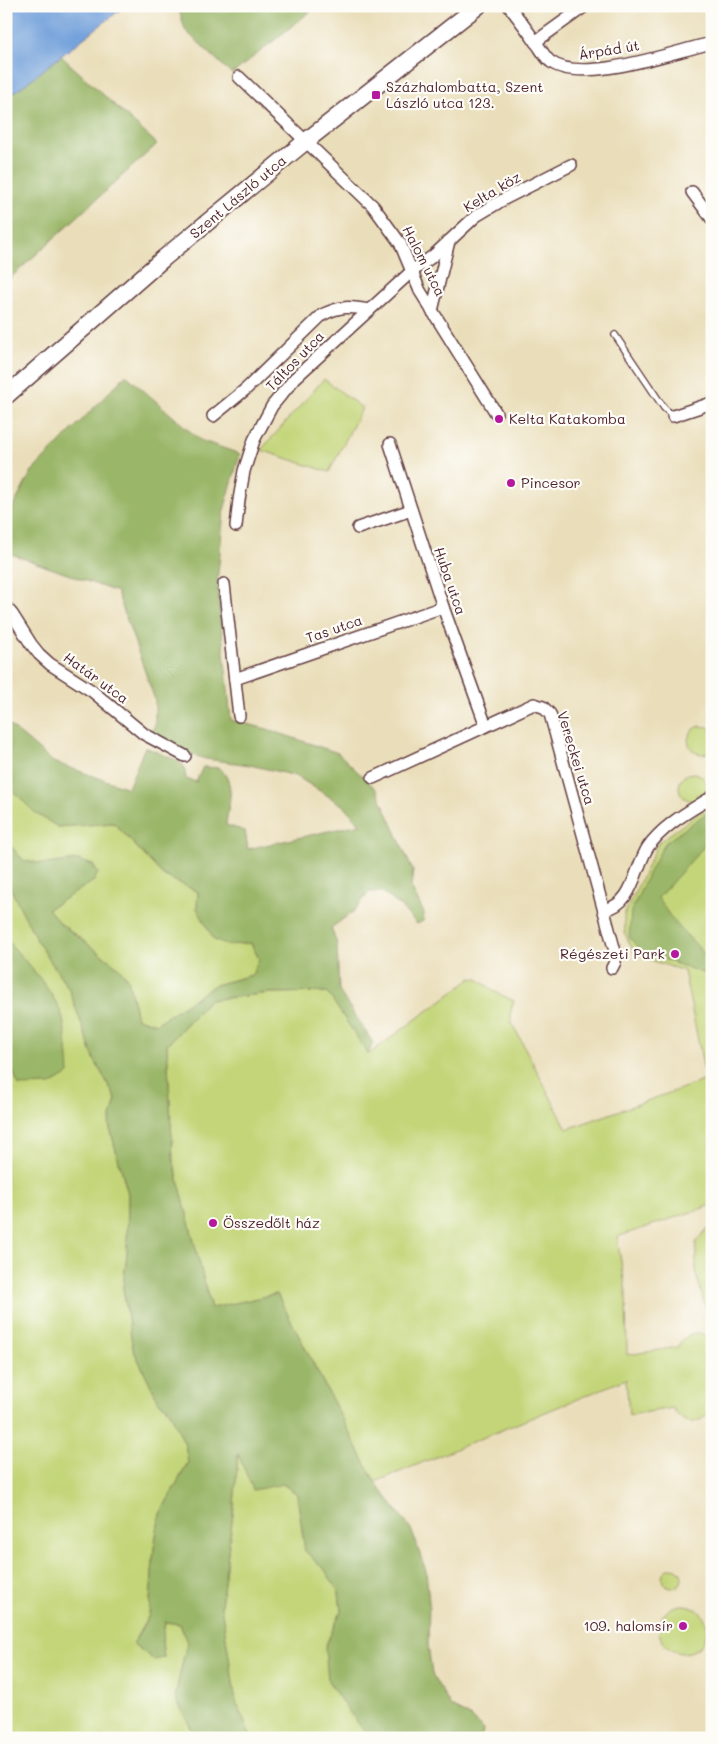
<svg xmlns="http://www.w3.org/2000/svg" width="718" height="1744" font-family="Mali,sans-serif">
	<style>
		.green { fill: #c3d578; stroke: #867a52 }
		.forest { fill: #9ab668; stroke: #726a4a }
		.water { fill: #72a0db; stroke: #5e6083 }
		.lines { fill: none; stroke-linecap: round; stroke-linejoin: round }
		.lane-casing { stroke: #623c40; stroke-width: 8 }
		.street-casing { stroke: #623c40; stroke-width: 14 }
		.secondary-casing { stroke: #623c40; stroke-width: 19 }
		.lane { stroke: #fff; stroke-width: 5.5 }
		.street { stroke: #fff; stroke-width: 11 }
		.secondary { stroke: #fff; stroke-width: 16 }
		.poi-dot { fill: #b5179e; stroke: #fdfcf7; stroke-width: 2 }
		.labels { text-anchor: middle; stroke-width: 4.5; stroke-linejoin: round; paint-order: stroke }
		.street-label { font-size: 14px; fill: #4a1f2b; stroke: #fdfcf7 }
		.poi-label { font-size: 14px; fill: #4a1f2b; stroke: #fdfcf7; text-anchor: start }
	</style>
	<rect width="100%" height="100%" fill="#fdfcf7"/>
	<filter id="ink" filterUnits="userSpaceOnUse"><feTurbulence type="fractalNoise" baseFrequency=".02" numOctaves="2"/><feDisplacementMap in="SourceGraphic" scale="10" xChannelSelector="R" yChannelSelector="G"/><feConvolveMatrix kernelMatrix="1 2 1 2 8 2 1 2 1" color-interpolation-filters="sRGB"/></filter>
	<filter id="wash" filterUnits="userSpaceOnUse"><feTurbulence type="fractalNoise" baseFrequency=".0096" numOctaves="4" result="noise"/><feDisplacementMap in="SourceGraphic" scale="20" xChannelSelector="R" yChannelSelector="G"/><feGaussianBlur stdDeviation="1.12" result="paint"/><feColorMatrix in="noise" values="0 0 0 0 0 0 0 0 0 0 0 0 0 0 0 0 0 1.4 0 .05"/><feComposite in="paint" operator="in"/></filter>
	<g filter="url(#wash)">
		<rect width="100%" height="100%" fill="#eadeba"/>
		<g class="green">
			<polygon points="324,379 362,408 329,472 261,450"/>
			<path d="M700 726 708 727 712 730V750C695 764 675 736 700 726Z"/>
			<circle cx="693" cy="787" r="14"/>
			<polygon points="6,784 35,813 58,827 114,823 163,875 198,892 197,908 228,945 251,943 259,959 252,975 215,985 156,1024 137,1018 128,979 118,967 61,924 48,909 70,895 78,860 46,864 24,861 9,844 6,846"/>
			<path d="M712 804V1205L617 1237 626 1292 627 1355 678 1347C687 1332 698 1328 712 1340 712 1355 715 1404 708 1414 704 1418 699 1421 694 1422 684 1423 678 1417 673 1408L629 1415 626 1379 375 1482 277 1294 211 1309 173 1159 167 1045 209 1000 270 993 328 992 369 1054 472 978 478 979 497 993 514 1001 511 1010V1021L567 1129 706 1080 684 971 644 958 633 950 625 934 624 915 659 842Z"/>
			<polygon points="6,880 39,944 69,989 94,1059 116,1099 109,1125 128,1194 127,1253 123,1288 133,1349 159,1402 168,1408 185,1444 188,1462 160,1514 154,1547 149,1615 133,1643 164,1658 162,1641 165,1622 180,1624 187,1642 175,1697 196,1738 6,1738"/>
			<polygon points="712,1227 712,1330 696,1274 696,1242 707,1229"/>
			<polygon points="238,1453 297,1494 305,1551 325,1570 339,1592 341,1611 325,1647 346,1708 371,1738 251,1738 236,1702 221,1606 234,1506"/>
			<circle cx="672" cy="1578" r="10"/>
			<circle cx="683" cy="1629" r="24"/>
		</g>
		<g class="forest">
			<polygon points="178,6 317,6 232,74 185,30"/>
			<polygon points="61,56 157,144 6,282 6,99"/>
			<path d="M126 375 200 440 240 454 224 510 217 584 231 720 267 729 338 753 377 790 413 871 411 887 424 913 423 921 417 924 400 906 383 892H369L354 911 331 928 337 944 339 991 373 1043 368 1054 327 992 270 993 209 1000 167 1045 173 1159 211 1308 277 1294 375 1482 411 1529 426 1571 429 1602 428 1645 432 1674 451 1707 472 1718 483 1730 481 1738H370L346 1708 328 1681 325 1647 341 1611 339 1592 325 1570 305 1551 297 1494 283 1484 253 1490 238 1454 234 1506 221 1606 236 1702 251 1738H196L175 1697 187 1642 180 1624 165 1622 162 1641 164 1658 154 1660 133 1644 149 1615 154 1547 160 1514 188 1463 185 1444 168 1408 159 1402 133 1349 123 1288 127 1253 128 1194 109 1125 116 1099 94 1059 69 989 39 944 6 880V846L9 844 24 861 46 864 78 860 93 865 98 873 94 881 48 909 61 924 118 967 128 979 137 1018 156 1024 215 985 252 975 259 959 251 943 228 945 214 940 197 908 198 892 163 875 114 823 58 827 35 813 6 784V722L53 762 128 788 145 747 176 760 184 766 186 779 196 782 203 767 220 768C237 787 228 802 226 825L245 831 248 849 360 824 344 806 296 776 250 765 206 759 180 751 150 734 155 725V700L117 592 6 552V520L32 471Z"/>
			<path d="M712 809V840L708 842 658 898C663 906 668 914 674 921 686 937 712 954 712 976L642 952 629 937 631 911 651 868 665 843Z"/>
			<path d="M6 939C25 961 46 982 59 1008 66 1021 68 1057 69 1074L51 1085 19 1086 6 1055Z"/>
		</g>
		<polygon class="water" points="6,6 125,6 6,99"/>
	</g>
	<g filter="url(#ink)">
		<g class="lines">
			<g class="lane-casing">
				<polyline id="lane" points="615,335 664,408 673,416"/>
			</g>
			<g class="street-casing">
				<g id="street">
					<path d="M509 6C519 19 528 31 537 44 541 49 545 58 551 62 582 85 675 51 712 43"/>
					<polyline points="535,42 585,6"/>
					<polyline points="239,77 373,206 400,243 420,291 496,413"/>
					<polyline points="692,192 712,219"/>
					<polyline points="432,311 449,241"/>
					<path d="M213 416 246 389 322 315C340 306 349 306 369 310"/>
					<polyline points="673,416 712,403"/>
					<polyline points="390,444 443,607 486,726"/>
					<polyline points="236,526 239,500 244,471 254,440 272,406 295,378 411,272 433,256 476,216 506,198 571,165"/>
					<polyline points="358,528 411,510"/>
					<polyline points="224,584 239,716"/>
					<polyline points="6,607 12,614 31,644 39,654 50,664 92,691 144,734 185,756"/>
					<polyline points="235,679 443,607"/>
					<polyline points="373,778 534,704 543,707 550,714 616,955 615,962 612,968"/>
					<path d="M604 910C634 904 634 869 648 847 663 825 690 811 712 797"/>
				</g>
			</g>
			<g class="secondary-casing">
				<polyline id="secondary" points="6,396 164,258 306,141 478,6"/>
			</g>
			<use href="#lane" class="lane"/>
			<use href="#street" class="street"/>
			<use href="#secondary" class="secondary"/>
		</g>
	</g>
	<g class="poi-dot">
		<rect x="371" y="90" width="10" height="10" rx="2.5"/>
		<circle cx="499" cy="419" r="5"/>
		<circle cx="511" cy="483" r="5"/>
		<circle cx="675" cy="954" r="5"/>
		<circle cx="213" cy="1223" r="5"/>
		<circle cx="683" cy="1626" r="5"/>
	</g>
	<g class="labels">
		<g class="street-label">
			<text transform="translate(609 50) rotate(-9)" y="5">Árpád út</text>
			<text transform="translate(492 192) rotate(-31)" y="5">Kelta köz</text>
			<text transform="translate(238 197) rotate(-40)" y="5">Szent László utca</text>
			<text transform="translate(424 261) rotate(63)" y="5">Halom utca</text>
			<text transform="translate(295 361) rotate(-46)" y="5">Táltos utca</text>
			<text transform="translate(450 581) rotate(71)" y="5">Huba utca</text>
			<text transform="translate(334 629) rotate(-19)" y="5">Tas utca</text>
			<text transform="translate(96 678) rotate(36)" y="5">Határ utca</text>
			<text transform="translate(576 758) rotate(73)" y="5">Vereckei utca</text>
		</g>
		<g class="poi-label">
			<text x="386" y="92">Százhalombatta, Szent<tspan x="386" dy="16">László utca 123.</tspan></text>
			<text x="509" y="424">Kelta Katakomba</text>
			<text x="521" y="488">Pincesor</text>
			<text x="665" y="959" text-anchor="end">Régészeti Park</text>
			<text x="223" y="1228">Összedőlt ház</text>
			<text x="673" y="1631" text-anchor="end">109. halomsír</text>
		</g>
	</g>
	<rect width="718" height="1744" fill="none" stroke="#fdfcf7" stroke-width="25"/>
</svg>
